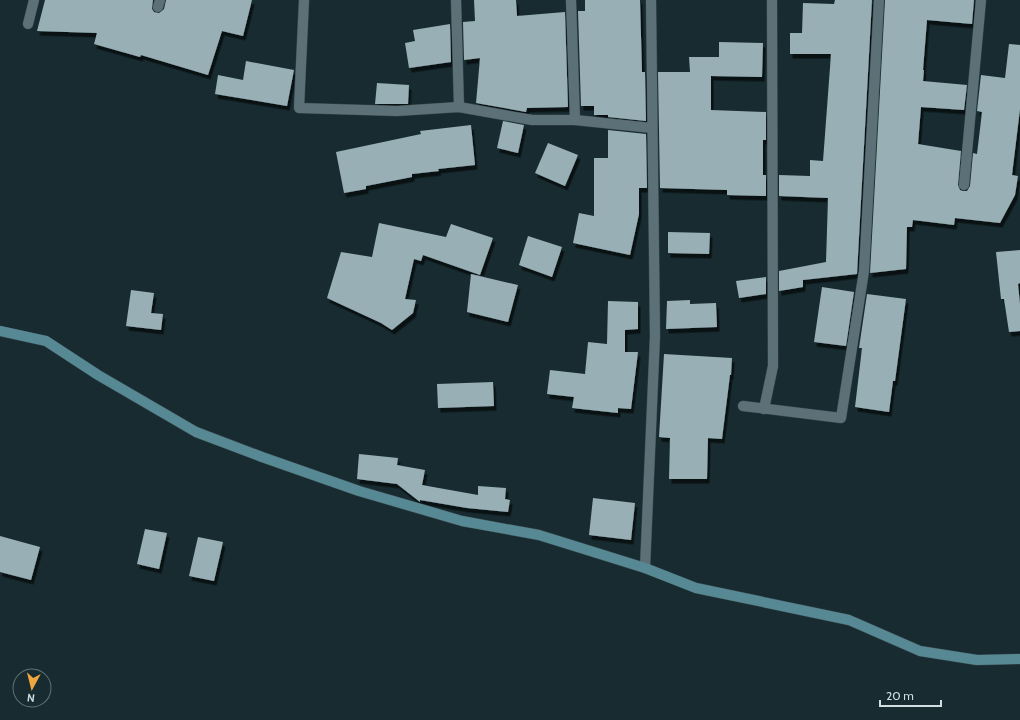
<svg xmlns="http://www.w3.org/2000/svg" width="1020" height="720" font-family="Cabin,sans-serif">
	<style>
		.building { fill: #97afb5; filter: url(#shadow) }
		.lines { fill: none; stroke-linecap: round; stroke-linejoin: round }
		.street-casing { stroke: #38484c; stroke-width: 11 }
		.secondary-casing { stroke: #38484c; stroke-width: 11 }
		.street { stroke: #5b7177; stroke-width: 10 }
		.secondary { stroke: #578995; stroke-width: 10 }
	</style>
	<defs>
		<filter id="shadow"><feDropShadow dx="2.5" dy="4.5" stdDeviation="0" flood-color="#0009"/></filter>
	</defs>
	<rect width="100%" height="100%" fill="#172b30"/>
	<g class="building">
		<polygon points="45,0 153,0 152,9 154,12 159,13 164,9 166,0 252,0 243,36 222,31 208,75 141,55 140,57 94,44 97,33 37,31"/>
		<polygon points="474,0 516,0 517,16 565,12 568,107 527,108 526,112 476,103 480,58 464,60 463,22 475,21"/>
		<polygon points="585,0 640,0 642,72 645,72 646,121 608,117 608,115 594,115 594,106 581,106 578,11 585,11"/>
		<polygon points="835,0 872,0 857,274 803,280 803,287 779,291 779,271 826,262 828,198 779,196 779,175 810,176 810,160 823,161 831,54 790,54 790,33 802,33 803,3 834,4"/>
		<polygon points="885,0 974,0 972,24 927,20 923,70 924,70 923,81 967,85 964,110 921,107 918,144 961,151 958,185 960,190 963,191 967,191 970,186 973,153 977,154 982,112 977,111 981,75 1005,78 1009,44 1020,45 1020,109 1012,175 1018,176 1015,195 1000,223 955,218 954,225 913,220 912,227 907,227 906,269 870,273"/>
		<polygon points="450,24 451,62 409,68 405,43 415,41 413,30"/>
		<polygon points="719,42 763,43 762,77 711,76 711,110 766,112 766,140 763,140 763,175 766,175 766,196 727,195 727,190 660,188 658,72 690,72 689,57 719,57"/>
		<polygon points="246,61 294,70 287,106 215,94 218,75 243,80"/>
		<polygon points="377,83 409,85 408,104 375,104"/>
		<polygon points="503,121 524,125 518,153 497,148"/>
		<polygon points="471,125 475,165 438,169 439,171 412,174 412,177 366,186 366,189 344,193 336,152 421,134 420,131"/>
		<polygon points="608,130 646,134 647,188 639,188 639,214 630,255 573,243 579,213 594,216 594,158 608,158"/>
		<polygon points="548,143 578,155 565,186 535,173"/>
		<polygon points="379,223 446,237 451,224 493,238 480,275 423,255 421,261 414,259 405,299 416,300 413,313 392,330 381,323 327,298 341,252 372,257"/>
		<polygon points="668,232 710,233 709,254 668,253"/>
		<polygon points="528,236 562,247 552,277 519,265"/>
		<polygon points="1020,250 1020,283 1018,284 1020,304 1020,331 1009,332 1004,299 1001,299 996,252"/>
		<polygon points="471,274 518,285 508,322 467,312"/>
		<polygon points="766,277 766,294 739,298 736,281"/>
		<polygon points="822,287 854,292 846,346 814,342"/>
		<polygon points="131,290 154,293 151,313 163,314 161,330 126,326"/>
		<polygon points="867,294 906,299 895,381 893,381 889,412 855,407 862,348 859,348"/>
		<polygon points="690,300 690,304 716,303 717,327 666,329 667,301"/>
		<polygon points="608,301 638,302 638,329 625,330 625,352 638,352 631,409 618,408 618,413 572,408 574,397 547,394 550,370 585,374 588,342 607,344"/>
		<polygon points="664,354 732,358 731,375 730,375 722,439 708,438 707,479 669,479 670,438 659,437"/>
		<polygon points="493,382 494,406 438,408 437,384"/>
		<polygon points="359,454 398,458 397,465 425,470 422,485 478,495 478,486 506,488 505,499 510,500 508,512 467,508 420,500 420,502 397,484 357,479"/>
		<polygon points="593,498 635,503 631,540 589,535"/>
		<polygon points="145,529 167,533 159,569 137,564"/>
		<polygon points="0,536 40,547 31,580 0,572"/>
		<polygon points="198,537 223,542 214,581 189,576"/>
	</g>
	<g class="lines">
		<g class="street-casing">
			<g id="street">
				<polyline points="304,0 299,108 397,111 459,107 532,120 575,120 652,128"/>
				<polyline points="456,0 459,107"/>
				<polyline points="571,0 575,120"/>
				<polyline points="158,7 160,0"/>
				<polyline points="28,24 34,0"/>
				<polyline points="964,185 981,0"/>
				<polyline points="743,406 841,418 864,271 879,0"/>
				<polyline points="764,409 773,366 772,0"/>
				<polyline points="645,568 655,336 651,0"/>
			</g>
		</g>
		<g class="secondary-casing">
			<polyline id="secondary" points="0,331 46,341 98,375 196,432 262,457 359,491 462,521 539,535 645,568 696,588 849,620 920,651 977,660 1020,659"/>
		</g>
		<use href="#street" class="street"/>
		<use href="#secondary" class="secondary"/>
	</g>
	<g transform="translate(32 688) rotate(187)"><circle r="19" fill="#172b30" stroke="#617377"/>
	<path d="M0-3L7 15L0 10L-7 15Z" fill="#f1a540"/>
	<text y="-6" font-size="11" font-weight="bold" text-anchor="middle" fill="#d1dee1">N</text>
	</g>
	<path d="M880 700v6h61v-6" fill="none" stroke="#d1dee1" stroke-width="2"/>
	<text x="886" y="700" font-size="12" fill="#d1dee1" stroke="#172b30" stroke-width="3" paint-order="stroke">20 m</text>
</svg>
